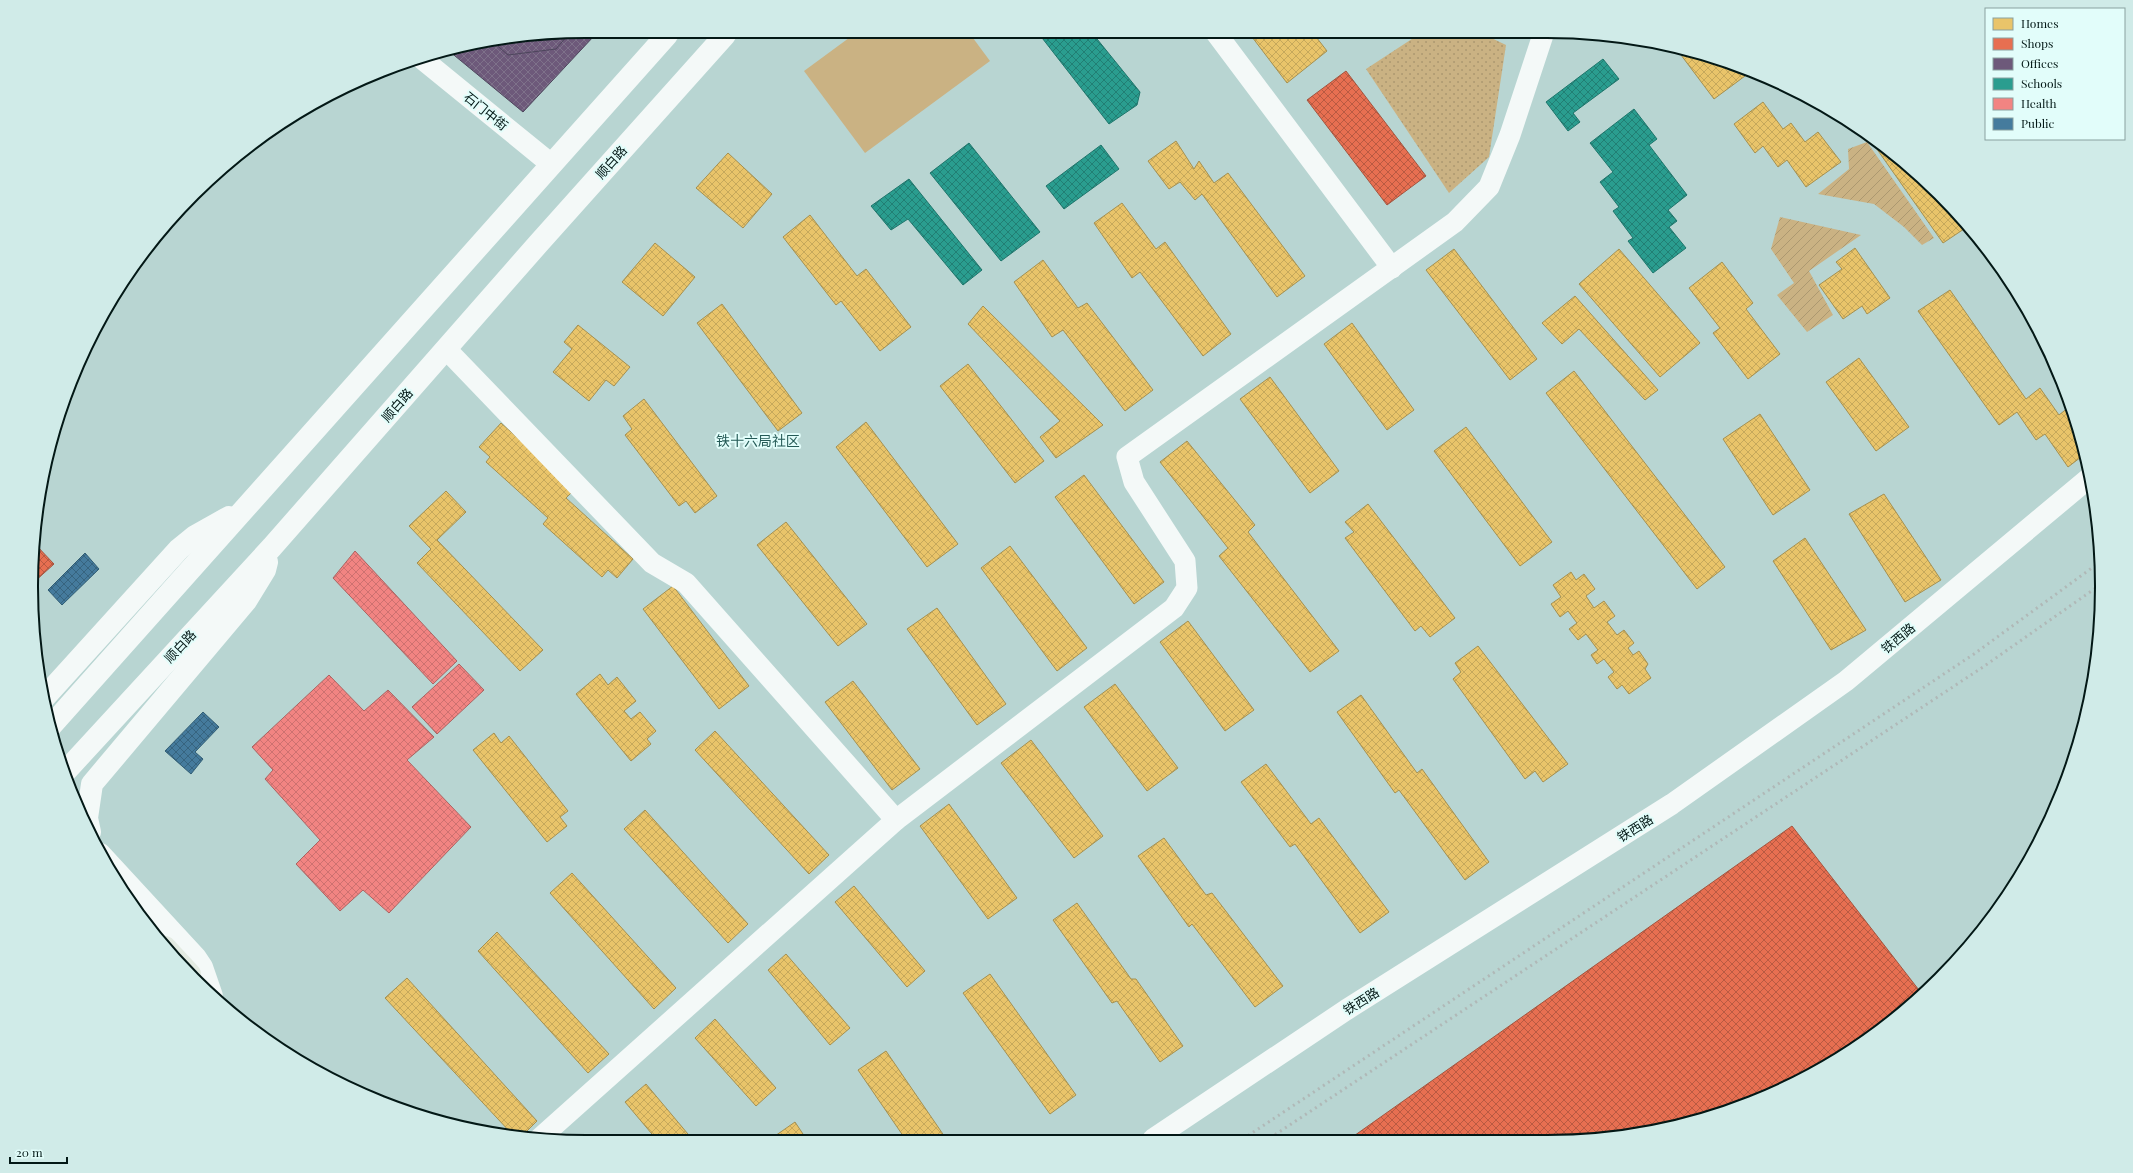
<svg xmlns="http://www.w3.org/2000/svg" width="2133" height="1173" font-family="'Playfair Display','Noto Sans SC',serif">
	<style>
		.grass { fill: #cab283 }
		.park { fill: url(#park-dots) }
		.garden { fill: url(#garden-furrows) }
		.homes { fill: url(#homes-cross-hatch); stroke: #a49051 }
		.shops { fill: url(#shops-cross-hatch); stroke: #a3553f }
		.offices { fill: url(#offices-cross-hatch); stroke: #4d465c }
		.schools { fill: url(#schools-cross-hatch); stroke: #1e756b }
		.health { fill: url(#health-cross-hatch); stroke: #aa6462 }
		.public { fill: url(#public-cross-hatch); stroke: #315d74 }
		.lines { fill: none; stroke-linecap: round; stroke-linejoin: round }
		.street { stroke: #f4f9f8; stroke-width: 21 }
		.secondary { stroke: #f4f9f8; stroke-width: 22 }
		.primary { stroke: #e3ebe2; stroke-width: 22 }
		.rail { stroke: #b0b8b7; stroke-width: 3; stroke-dasharray: 2 4; stroke-linecap: butt }
		.labels { text-anchor: middle; stroke-width: 4; stroke-linejoin: round; paint-order: stroke }
		.street-label { font-size: 13px; fill: #031816; stroke: #e2fdfa }
		.neighbourhood-label { font-size: 14px; fill: #255a56; stroke: #e2fdfa }
		.rim { fill: none; stroke: #031816; stroke-width: 2 }
	</style>
	<defs>
		<pattern id="park-dots" width="8" height="8" patternUnits="userSpaceOnUse"><rect width="8" height="8" fill="#cab283"/><path d="M2 2h.1M6 6h.1" fill="none" stroke="#ac9870" stroke-width="1.8" stroke-linecap="round"/></pattern>
		<pattern id="garden-furrows" width="10" height="10" patternUnits="userSpaceOnUse"><rect width="10" height="10" fill="#cab283"/><path d="M-1 1l2-2M0 10L10 0M9 11l2-2" fill="none" stroke="#ac9870"/></pattern>
		<pattern id="homes-cross-hatch" width="8" height="8" patternUnits="userSpaceOnUse"><rect width="8" height="8" fill="#e9c46a"/><path d="M0 0l8 8M0 8l8-8" fill="none" stroke="#c6a85b"/></pattern>
		<pattern id="shops-cross-hatch" width="8" height="8" patternUnits="userSpaceOnUse"><rect width="8" height="8" fill="#e76f51"/><path d="M0 0l8 8M0 8l8-8" fill="none" stroke="#b95a42"/></pattern>
		<pattern id="offices-cross-hatch" width="8" height="8" patternUnits="userSpaceOnUse"><rect width="8" height="8" fill="#6d597a"/><path d="M0 0l8 8M0 8l8-8" fill="none" stroke="#7e718a"/></pattern>
		<pattern id="schools-cross-hatch" width="8" height="8" patternUnits="userSpaceOnUse"><rect width="8" height="8" fill="#2a9d8f"/><path d="M0 0l8 8M0 8l8-8" fill="none" stroke="#227f74"/></pattern>
		<pattern id="health-cross-hatch" width="8" height="8" patternUnits="userSpaceOnUse"><rect width="8" height="8" fill="#f28482"/><path d="M0 0l8 8M0 8l8-8" fill="none" stroke="#ce7170"/></pattern>
		<pattern id="public-cross-hatch" width="8" height="8" patternUnits="userSpaceOnUse"><rect width="8" height="8" fill="#457b9d"/><path d="M0 0l8 8M0 8l8-8" fill="none" stroke="#37647f"/></pattern>
	</defs>
	<rect width="100%" height="100%" fill="#b8d5d2"/>
	<polygon class="grass" points="970,34 990,61 865,153 804,71 853,35"/>
	<polygon class="park" points="1421,33 1481,33 1506,45 1489,157 1449,193 1366,69"/>
	<g class="garden">
		<polygon points="1867,142 1934,238 1922,245 1904,227 1874,204 1818,194 1849,169 1848,149"/>
		<polygon points="1780,217 1861,235 1809,271 1833,315 1807,332 1777,295 1794,283 1771,249"/>
	</g>
	<g class="homes">
		<polygon points="1249,33 1313,33 1327,51 1287,83"/>
		<polygon points="1675,47 1690,50 1740,71 1745,76 1714,99"/>
		<polygon points="1763,102 1783,129 1791,123 1805,142 1818,132 1841,162 1806,187 1787,160 1778,167 1763,146 1755,153 1734,124"/>
		<polygon points="1176,141 1194,169 1199,161 1214,183 1228,173 1305,276 1277,297 1202,194 1195,200 1180,182 1169,189 1148,161"/>
		<polygon points="1877,143 1913,169 1967,227 1943,243 1874,145"/>
		<polygon points="728,153 772,194 743,228 696,188"/>
		<polygon points="1122,203 1156,249 1165,242 1231,334 1203,356 1140,272 1132,278 1094,223"/>
		<polygon points="810,215 857,276 866,269 911,327 880,351 841,301 836,305 783,237"/>
		<polygon points="655,243 695,277 663,316 622,282"/>
		<polygon points="1855,248 1890,298 1867,314 1862,306 1843,319 1819,285 1842,269 1836,262"/>
		<polygon points="1454,249 1537,359 1510,380 1426,270"/>
		<polygon points="1619,249 1700,343 1660,377 1579,284"/>
		<polygon points="1043,260 1078,308 1087,303 1153,390 1125,411 1063,330 1052,337 1014,282"/>
		<polygon points="1722,262 1753,303 1746,309 1780,354 1748,379 1713,333 1720,328 1689,288"/>
		<polygon points="1950,290 2026,399 2040,388 2059,415 2069,407 2083,443 2085,454 2068,467 2045,434 2036,440 2017,412 1999,425 1918,311"/>
		<polygon points="1575,296 1658,390 1645,400 1579,329 1562,344 1542,323"/>
		<polygon points="722,304 802,413 778,431 697,323"/>
		<polygon points="983,306 1103,425 1056,458 1040,437 1060,421 968,324"/>
		<polygon points="1352,323 1414,410 1387,430 1324,344"/>
		<polygon points="578,325 630,367 614,386 606,380 589,401 553,372 572,349 564,342"/>
		<polygon points="1859,358 1909,427 1876,451 1826,382"/>
		<polygon points="968,364 1044,461 1015,483 940,386"/>
		<polygon points="1574,371 1725,567 1697,589 1546,393"/>
		<polygon points="1270,377 1339,471 1310,493 1240,399"/>
		<polygon points="644,399 717,496 695,513 686,501 679,506 625,435 632,429 623,416"/>
		<polygon points="1760,414 1810,490 1773,515 1723,439"/>
		<polygon points="866,422 958,544 927,567 836,447"/>
		<polygon points="501,423 575,489 566,498 633,559 617,578 608,570 602,577 543,524 548,518 486,462 490,457 479,447"/>
		<polygon points="1466,427 1552,542 1520,566 1434,451"/>
		<polygon points="1187,441 1255,525 1248,532 1339,651 1310,672 1219,556 1228,548 1160,462"/>
		<polygon points="1084,475 1164,582 1134,604 1055,497"/>
		<polygon points="446,491 466,512 437,540 543,650 520,671 417,563 431,549 409,526"/>
		<polygon points="1884,494 1941,580 1905,602 1849,514"/>
		<polygon points="1368,504 1455,618 1430,637 1421,626 1415,631 1345,538 1354,532 1345,522"/>
		<polygon points="786,522 867,624 838,646 757,545"/>
		<polygon points="1805,538 1866,630 1831,650 1773,561"/>
		<polygon points="1010,546 1087,648 1057,671 981,568"/>
		<polygon points="1571,572 1576,580 1584,574 1595,589 1586,596 1594,608 1604,601 1615,616 1607,622 1617,635 1624,630 1634,643 1628,648 1633,655 1639,651 1648,664 1645,669 1651,678 1629,694 1622,685 1617,689 1608,677 1614,672 1604,659 1597,664 1591,655 1598,650 1586,634 1578,640 1569,629 1577,623 1568,611 1560,617 1551,604 1561,597 1553,585"/>
		<polygon points="673,586 749,686 719,709 643,609"/>
		<polygon points="937,608 1006,704 977,725 907,629"/>
		<polygon points="1188,621 1254,710 1225,731 1160,642"/>
		<polygon points="1478,646 1568,764 1543,782 1535,771 1525,779 1453,679 1461,672 1455,663"/>
		<polygon points="600,674 608,685 617,677 636,701 624,711 631,719 640,712 656,731 647,739 651,744 631,761 576,694"/>
		<polygon points="853,681 920,769 892,790 825,702"/>
		<polygon points="1115,684 1178,768 1147,791 1084,707"/>
		<polygon points="1361,695 1417,773 1422,769 1489,862 1465,880 1399,790 1395,793 1337,712"/>
		<polygon points="715,731 829,855 809,874 695,750"/>
		<polygon points="494,733 501,743 509,736 568,811 560,817 567,826 547,842 473,750"/>
		<polygon points="1031,740 1103,836 1074,858 1001,763"/>
		<polygon points="1266,764 1311,824 1319,818 1389,912 1360,933 1295,844 1290,847 1241,782"/>
		<polygon points="949,804 1017,898 988,919 920,826"/>
		<polygon points="645,810 748,924 728,943 624,829"/>
		<polygon points="1164,838 1206,895 1212,893 1283,986 1255,1007 1192,924 1189,927 1138,856"/>
		<polygon points="572,873 676,988 654,1009 550,893"/>
		<polygon points="854,886 925,971 907,987 835,902"/>
		<polygon points="1077,903 1131,979 1136,979 1183,1046 1160,1062 1117,1001 1112,1003 1053,920"/>
		<polygon points="497,932 609,1054 588,1073 478,951"/>
		<polygon points="786,954 850,1028 830,1045 768,970"/>
		<polygon points="1952,962 1939,979 1930,987 1927,983"/>
		<polygon points="990,974 1076,1095 1050,1114 963,993"/>
		<polygon points="407,978 537,1121 523,1135 511,1133 385,998"/>
		<polygon points="715,1019 776,1088 756,1106 695,1038"/>
		<polygon points="886,1051 947,1140 906,1140 858,1070"/>
		<polygon points="646,1084 693,1140 657,1140 625,1102"/>
		<polygon points="795,1122 807,1140 774,1140 772,1138"/>
	</g>
	<g class="shops">
		<polygon points="1346,71 1426,176 1387,205 1307,100"/>
		<polygon points="35,544 54,564 33,583"/>
		<polygon points="1792,826 1922,994 1855,1049 1725,1112 1619,1137 1351,1138"/>
	</g>
	<g class="offices">
		<polygon points="514,36 594,36 523,112 449,51"/>
		<polygon points="514,36 567,36 556,49 508,55 492,41"/>
	</g>
	<g class="schools">
		<polygon points="1039,34 1093,34 1140,92 1137,105 1109,124"/>
		<polygon points="1603,59 1619,79 1573,113 1580,122 1568,131 1546,102"/>
		<polygon points="1634,109 1657,139 1649,145 1687,195 1668,210 1677,221 1669,227 1686,248 1653,273 1628,241 1633,238 1613,211 1619,207 1600,182 1613,172 1590,143"/>
		<polygon points="969,143 1040,232 1001,261 930,173"/>
		<polygon points="1101,145 1119,169 1064,209 1046,186"/>
		<polygon points="909,179 982,270 963,285 908,219 891,230 871,206"/>
	</g>
	<g class="health">
		<polygon points="355,551 457,661 433,684 333,578"/>
		<polygon points="459,664 484,690 437,734 412,707"/>
		<polygon points="329,675 364,711 388,690 434,737 407,760 471,827 389,913 363,890 340,911 296,864 320,840 265,779 273,770 252,747"/>
	</g>
	<g class="public">
		<polygon points="85,553 99,569 62,605 48,590"/>
		<polygon points="203,712 219,727 195,752 203,759 191,774 165,751"/>
	</g>
	<g class="lines">
		<g class="street">
			<polyline points="1216,33 1392,268"/>
			<polyline points="421,58 551,164"/>
			<polyline points="446,349 652,563 686,583 896,820 539,1139"/>
			<polyline points="896,820 1174,608 1187,588 1185,561 1134,482 1127,457 1455,222 1489,187 1510,135 1544,32"/>
			<polyline points="1153,1139 1346,1010 1672,804 1846,681 2089,478"/>
		</g>
		<g class="secondary">
			<polyline points="43,699 179,549 195,536 229,517"/>
			<polyline points="51,726 667,35"/>
			<polyline points="65,772 272,547 538,244 725,35"/>
			<polyline points="90,832 87,818 92,784 246,601 265,570 267,562"/>
			<polyline points="100,854 196,958 202,967 212,996"/>
		</g>
		<polyline class="primary" points="165,947 190,974"/>
		<g class="rail">
			<polyline points="1270,1138 1983,667 2100,585"/>
			<polyline points="1243,1139 1974,654 2100,562"/>
		</g>
	</g>
	<g class="labels">
		<g class="street-label">
			<text transform="translate(486 111) rotate(39)" y="5">石门中街</text>
			<text transform="translate(611 162) rotate(-48)" y="5">顺白路</text>
			<text transform="translate(397 405) rotate(-49)" y="5">顺白路</text>
			<text transform="translate(1898 638) rotate(-40)" y="5">铁西路</text>
			<text transform="translate(180 646) rotate(-47)" y="5">顺白路</text>
			<text transform="translate(1635 828) rotate(-32)" y="5">铁西路</text>
			<text transform="translate(1361 1001) rotate(-32)" y="5">铁西路</text>
		</g>
		<g class="neighbourhood-label">
			<text x="758" y="446">铁十六局社区</text>
		</g>
	</g>
	<path d="M0 0H2133V1173H0ZM586 38H1547A548 548 0 0 1 2095 586V587A548 548 0 0 1 1547 1135H586A548 548 0 0 1 38 587V586A548 548 0 0 1 586 38Z" fill="#d0ebe8" fill-rule="evenodd"/>
	<path class="rim" d="M586 38H1547A548 548 0 0 1 2095 586V587A548 548 0 0 1 1547 1135H586A548 548 0 0 1 38 587V586A548 548 0 0 1 586 38Z"/>
	<rect x="1985" y="8" width="140" height="132" fill="#e2fdfa" stroke="#89a19f"/>
	<rect x="1993" y="18" width="20" height="12" fill="#e9c46a" stroke="#89a19f"/>
	<text x="2021" y="28" font-size="12" fill="#031816">Homes</text>
	<rect x="1993" y="38" width="20" height="12" fill="#e76f51" stroke="#89a19f"/>
	<text x="2021" y="48" font-size="12" fill="#031816">Shops</text>
	<rect x="1993" y="58" width="20" height="12" fill="#6d597a" stroke="#89a19f"/>
	<text x="2021" y="68" font-size="12" fill="#031816">Offices</text>
	<rect x="1993" y="78" width="20" height="12" fill="#2a9d8f" stroke="#89a19f"/>
	<text x="2021" y="88" font-size="12" fill="#031816">Schools</text>
	<rect x="1993" y="98" width="20" height="12" fill="#f28482" stroke="#89a19f"/>
	<text x="2021" y="108" font-size="12" fill="#031816">Health</text>
	<rect x="1993" y="118" width="20" height="12" fill="#457b9d" stroke="#89a19f"/>
	<text x="2021" y="128" font-size="12" fill="#031816">Public</text>
	<path d="M10 1157v6h57v-6" fill="none" stroke="#031816" stroke-width="2"/>
	<text x="16" y="1157" font-size="12" fill="#031816" stroke="#e2fdfa" stroke-width="3" paint-order="stroke">20 m</text>
</svg>
